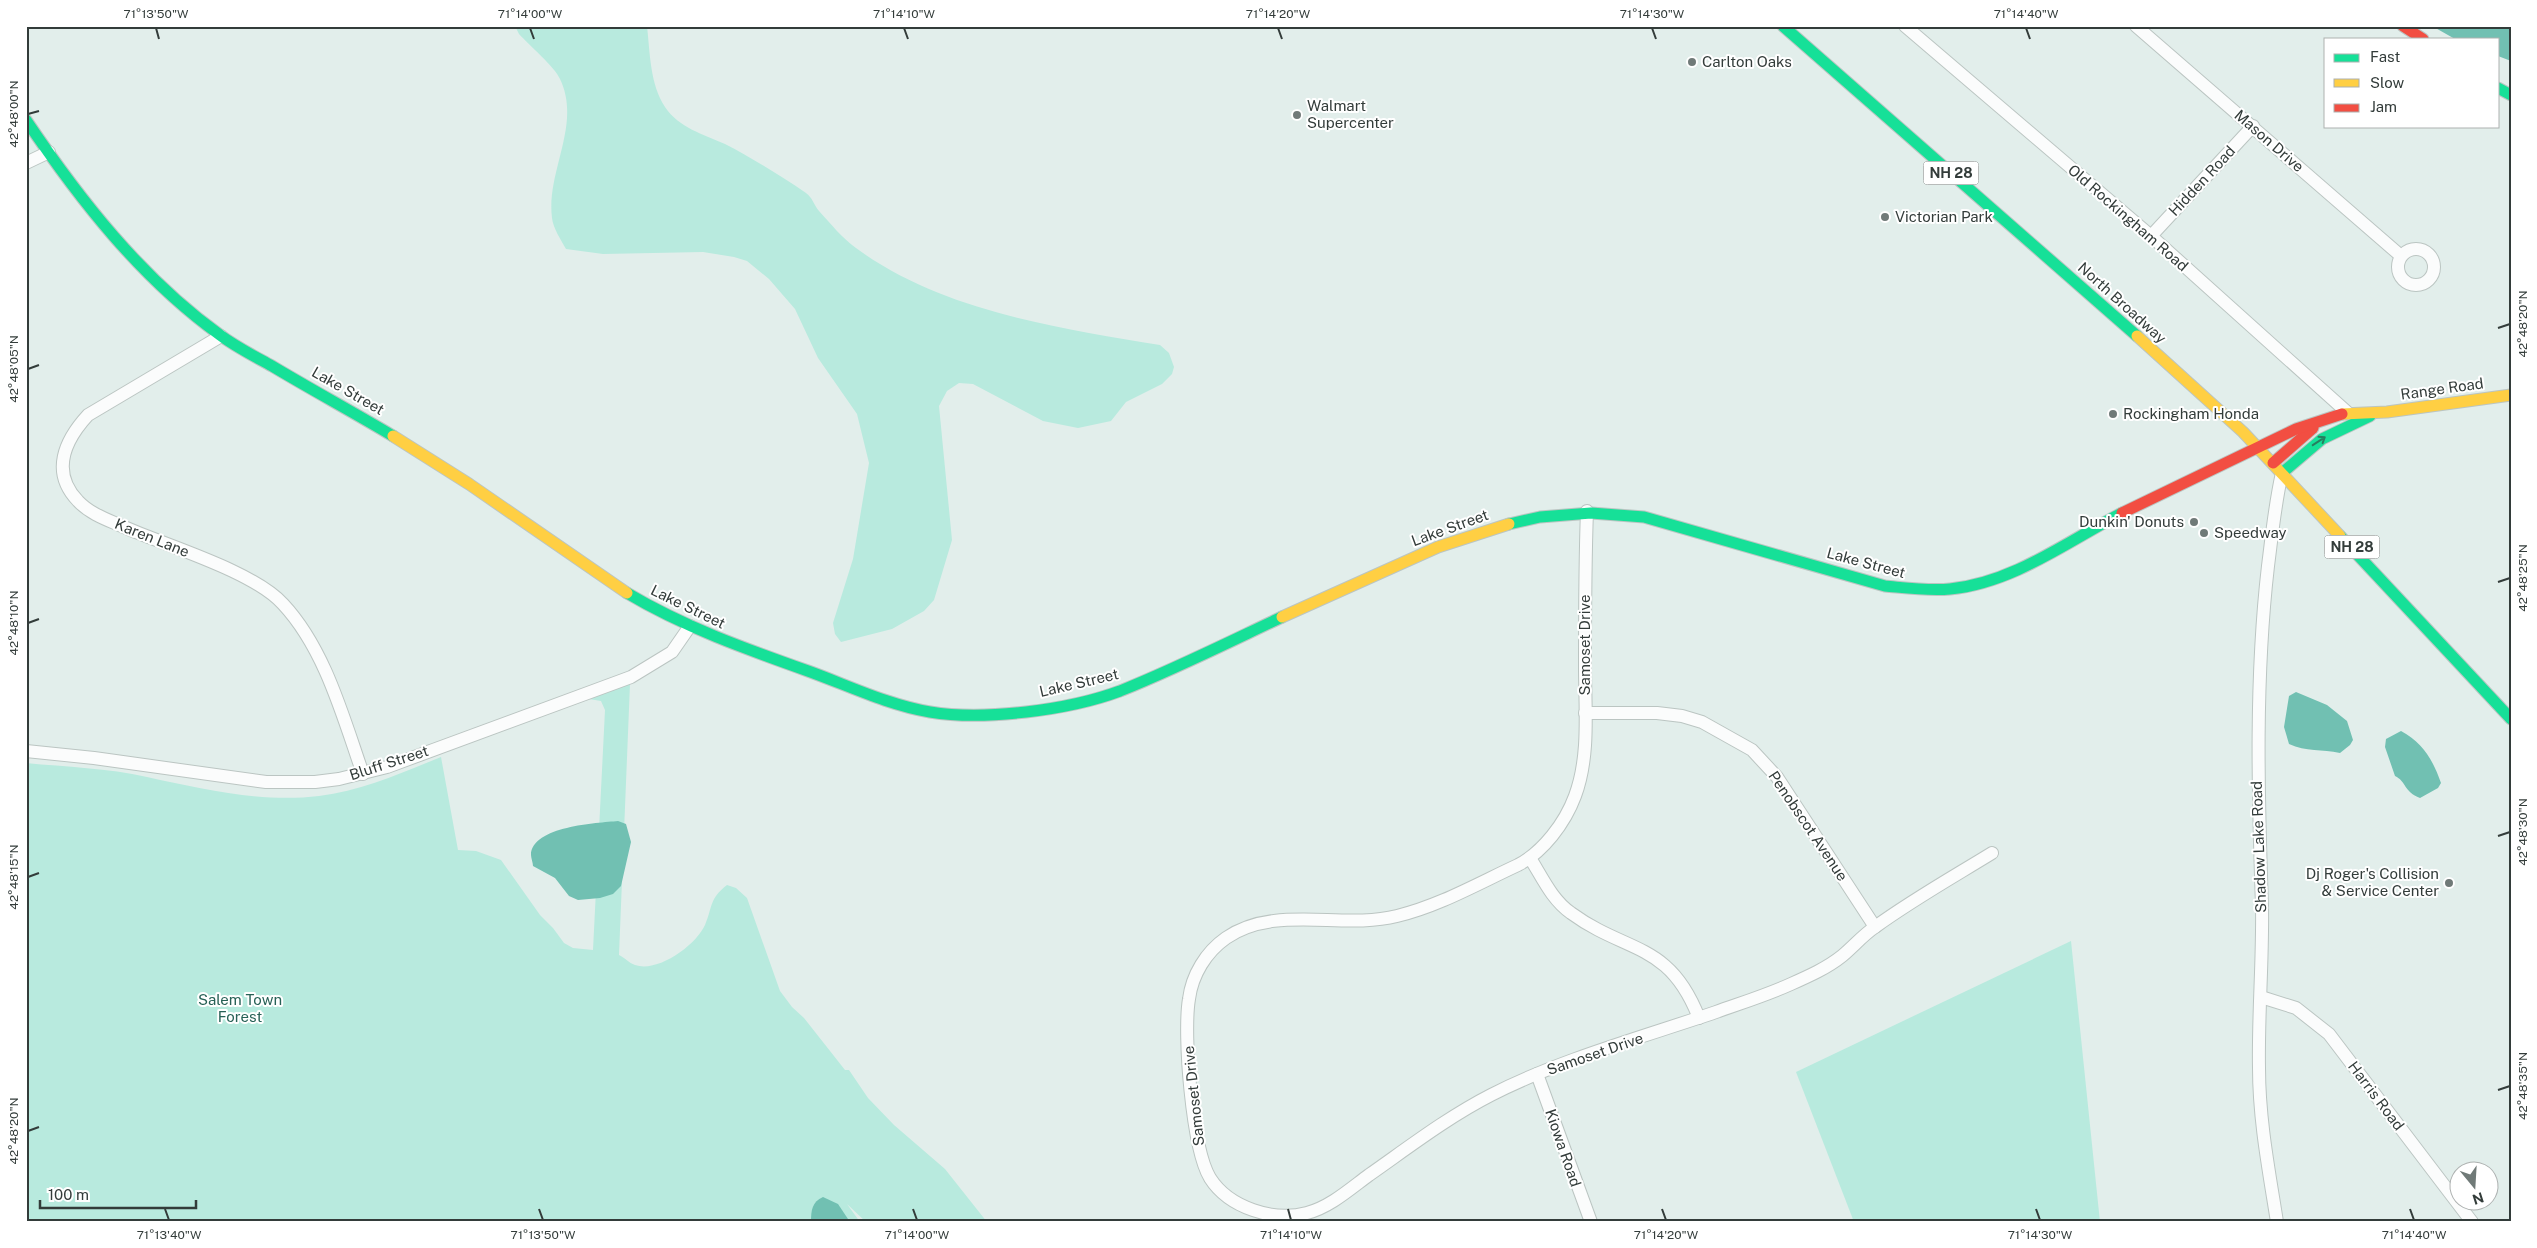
<svg xmlns="http://www.w3.org/2000/svg" width="2537" height="1248" font-family="'Public Sans',sans-serif">
	<style>
		.green { fill: #b8eade }
		.water { fill: #71c0b2 }
		.lines { fill: none; stroke-linecap: round; stroke-linejoin: round }
		.street-casing { stroke: #bbc5c2; stroke-width: 14 }
		.fast-casing { stroke: #bbc5c2; stroke-width: 13 }
		.slow-casing { stroke: #bbc5c2; stroke-width: 13 }
		.jam-casing { stroke: #bbc5c2; stroke-width: 13 }
		.street { stroke: #fbfcfc; stroke-width: 12 }
		.fast { stroke: #16e098; stroke-width: 11 }
		.slow { stroke: #ffcf43; stroke-width: 11 }
		.jam { stroke: #f24e42; stroke-width: 11 }
		.oneway { stroke: #277e60 }
		.ticks { fill: none; stroke: #333c3a; stroke-width: 2 }
		.poi-dot { fill: #707a78; stroke: #fff; stroke-width: 2 }
		.labels { text-anchor: middle; stroke-width: 4; stroke-linejoin: round; paint-order: stroke }
		.shield { fill: #fff; stroke: #707675; stroke-width: 1 }
		.shield-label { font-size: 14px; font-weight: bold; fill: #333c3a }
		.poi-label { font-size: 15px; fill: #333c3a; stroke: #fff; text-anchor: start }
		.street-label { font-size: 15px; fill: #333c3a; stroke: #fff }
		.park-label { font-size: 15px; fill: #276156; stroke: #fff }
		.neatline { fill: none; stroke: #333c3a; stroke-width: 2 }
		.ticks-label { font-size: 12px; text-anchor: middle; fill: #333c3a }
	</style>
	<rect width="100%" height="100%" fill="#e2eeeb"/>
	<g class="green">
		<path d="M515 26H647C650 53 650 84 665 107 679 128 703 134 725 144 752 158 781 176 806 193 812 197 814 205 819 211 830 223 843 239 856 248 941 311 1059 328 1160 345L1169 353 1174 367 1172 374 1162 384 1126 402 1111 421 1078 428 1043 421 973 384 959 383 947 391 939 406 952 540 934 600 924 611 892 629 841 642 835 634 833 623 853 559 869 463 857 414 818 358 795 309 769 279 747 261 734 257 703 252 603 254 566 249C561 240 553 228 552 218 546 171 582 125 560 79 555 67 529 45 519 34Z"/>
		<path d="M630 684 619 955C624 957 629 963 635 965 658 973 696 945 705 925 713 906 709 899 727 885L736 888 747 898 780 991 792 1007 804 1018 845 1070H849L868 1098 894 1125 945 1169 987 1222H866L847 1204 860 1222H26V763C66 767 108 768 147 777 202 789 262 803 319 796 362 791 401 773 441 757L458 850 476 851 501 860 540 915 553 928 564 943 573 948 593 950 605 710 601 701 589 699Z"/>
		<polygon points="2071,941 2100,1222 1854,1222 1796,1072"/>
	</g>
	<g class="water">
		<polygon points="2432,26 2511,26 2511,61 2498,56 2498,39 2455,39"/>
		<path d="M2296 692 2327 705 2347 721 2353 740 2350 745 2340 753C2322 749 2306 752 2289 744L2284 727 2289 696Z"/>
		<path d="M2401 731C2423 743 2433 760 2441 783L2438 788 2420 798C2404 792 2406 781 2395 776L2385 747 2386 739Z"/>
		<path d="M618 821 626 824 631 842 621 886 613 894 600 898 578 900 569 896 555 878 533 866C533 863 531 858 531 855 532 826 597 823 618 821Z"/>
		<path d="M823 1197 838 1204 850 1222H811C811 1210 812 1202 823 1197Z"/>
	</g>
	<g class="lines">
		<g class="street-casing">
			<g id="street">
				<polyline points="1905,26 2151,236 2348,413"/>
				<polyline points="2136,26 2401,256"/>
				<polyline points="26,163 49,152"/>
				<polyline points="2151,236 2253,126"/>
				<circle cx="2416" cy="267" r="18"/>
				<path d="M221 336 88 415C65 440 50 472 78 501 90 514 108 520 124 527 167 546 253 571 283 604 325 649 343 717 363 774"/>
				<path d="M1587 511C1585 563 1585 615 1585 667 1585 709 1590 756 1575 796 1565 823 1543 852 1518 865 1479 883 1439 906 1397 916 1342 930 1275 904 1226 938 1206 952 1192 975 1189 999 1183 1034 1192 1148 1210 1178 1229 1208 1274 1222 1307 1213 1330 1207 1350 1189 1369 1175 1409 1147 1448 1117 1491 1095 1559 1060 1643 1037 1716 1012 1741 1003 1767 995 1791 984 1809 976 1827 968 1842 956 1854 946 1863 935 1875 927 1912 900 1953 877 1992 853"/>
				<polyline points="1585,713 1657,713 1682,716 1702,722 1752,750 1777,777 1875,927"/>
				<polyline points="26,751 94,758 266,782 315,782 339,779 387,767 631,677 672,652 690,626"/>
				<path d="M1530 858C1542 877 1552 900 1571 913 1627 954 1669 941 1699 1018"/>
				<polyline points="2261,997 2296,1008 2329,1034 2472,1222"/>
				<polyline points="1537,1074 1591,1222"/>
				<path d="M2277 1222C2269 1171 2259 1120 2259 1068 2258 1014 2263 960 2262 906 2258 792 2255 679 2268 566 2272 535 2275 503 2282 473"/>
			</g>
		</g>
		<g class="fast-casing">
			<g id="fast">
				<polyline points="1783,26 2137,336"/>
				<polyline points="2498,88 2511,95"/>
				<path d="M26 120C80 200 141 278 220 335 236 347 254 356 272 366 312 390 353 412 393 436"/>
				<polyline points="2282,473 2322,439 2370,416"/>
				<path d="M1509 524 1540 517 1591 513 1644 517 1885 586C1907 588 1928 591 1950 589 2013 583 2068 541 2122 513"/>
				<polyline points="2340,536 2511,719"/>
				<path d="M627 593C684 627 746 649 808 671 847 685 888 705 930 712 984 721 1069 710 1120 691 1175 669 1229 642 1282 617"/>
			</g>
		</g>
		<g class="slow-casing">
			<g id="slow">
				<polyline points="2137,336 2243,432 2340,536"/>
				<polyline points="2342,414 2387,412 2511,395"/>
				<polyline points="393,436 469,484 627,593"/>
				<polyline points="1282,617 1438,547 1509,524"/>
			</g>
		</g>
		<g class="jam-casing">
			<g id="jam">
				<polyline points="2403,26 2423,39"/>
				<polyline points="2273,463 2313,428"/>
				<polyline points="2122,513 2296,429 2342,414"/>
			</g>
		</g>
		<use href="#street" class="street"/>
		<use href="#fast" class="fast"/>
		<use href="#slow" class="slow"/>
		<use href="#jam" class="jam"/>
	</g>
	<defs><path id="oneway-shaft" d="M-6 0H5M1.5-3L5.5 0L1.5 3" fill="none" stroke-width="1.6" stroke-linecap="round" stroke-linejoin="round" transform="scale(1.25)"/></defs>
	<use class="oneway" href="#oneway-shaft" transform="translate(2319 441) rotate(-33)"/>
	<path class="ticks" d="M156 28 159 39M530 28 534 39M904 28 908 39M1278 28 1282 39M1652 28 1656 39M2026 28 2030 39M28 114 39 111M2498 328 2510 324M28 369 39 365M2498 582 2510 578M28 623 39 619M2498 836 2510 832M28 877 39 873M2498 1090 2510 1086M28 1131 39 1127M165 1209 169 1220M539 1209 543 1220M913 1209 917 1220M1288 1209 1291 1220M1662 1209 1666 1220M2036 1209 2040 1220M2410 1209 2414 1220"/>
	<g class="poi-dot">
		<circle cx="1692" cy="62" r="5"/>
		<circle cx="1297" cy="115" r="5"/>
		<circle cx="1885" cy="217" r="5"/>
		<circle cx="2113" cy="414" r="5"/>
		<circle cx="2194" cy="522" r="5"/>
		<circle cx="2204" cy="533" r="5"/>
		<circle cx="2449" cy="883" r="5"/>
	</g>
	<g class="labels">
		<g class="shield">
			<rect x="1923.5" y="161.5" width="55" height="23" rx="4"/>
			<rect x="2324.5" y="535.5" width="55" height="23" rx="4"/>
		</g>
		<g class="shield-label">
			<text x="1951" y="178">NH 28</text>
			<text x="2352" y="552">NH 28</text>
		</g>
		<g class="poi-label">
			<text x="1702" y="67">Carlton Oaks</text>
			<text x="1307" y="111">Walmart<tspan x="1307" dy="17">Supercenter</tspan></text>
			<text x="1895" y="222">Victorian Park</text>
			<text x="2123" y="419">Rockingham Honda</text>
			<text x="2184" y="527" text-anchor="end">Dunkin' Donuts</text>
			<text x="2214" y="538">Speedway</text>
			<text x="2439" y="879" text-anchor="end">Dj Roger's Collision<tspan x="2439" dy="17">&amp; Service Center</tspan></text>
		</g>
		<g class="street-label">
			<text transform="translate(2269 141) rotate(41)" y="5">Mason Drive</text>
			<text transform="translate(2202 181) rotate(-47)" y="5">Hidden Road</text>
			<text transform="translate(2128 218) rotate(41)" y="5">Old Rockingham Road</text>
			<text transform="translate(2122 303) rotate(42)" y="5">North Broadway</text>
			<text transform="translate(2442 389) rotate(-8)" y="5">Range Road</text>
			<text transform="translate(348 391) rotate(30)" y="5">Lake Street</text>
			<text transform="translate(1450 528) rotate(-20)" y="5">Lake Street</text>
			<text transform="translate(152 538) rotate(22)" y="5">Karen Lane</text>
			<text transform="translate(1866 563) rotate(15)" y="5">Lake Street</text>
			<text transform="translate(688 607) rotate(26)" y="5">Lake Street</text>
			<text transform="translate(1585 645) rotate(-90)" y="5">Samoset Drive</text>
			<text transform="translate(1079 683) rotate(-13)" y="5">Lake Street</text>
			<text transform="translate(389 763) rotate(-18)" y="5">Bluff Street</text>
			<text transform="translate(1808 826) rotate(56)" y="5">Penobscot Avenue</text>
			<text transform="translate(2259 847) rotate(-92)" y="5">Shadow Lake Road</text>
			<text transform="translate(1595 1054) rotate(-19)" y="5">Samoset Drive</text>
			<text transform="translate(1194 1096) rotate(-96)" y="5">Samoset Drive</text>
			<text transform="translate(2376 1096) rotate(53)" y="5">Harris Road</text>
			<text transform="translate(1563 1148) rotate(71)" y="5">Kiowa Road</text>
		</g>
		<g class="park-label">
			<text x="240" y="1005">Salem Town<tspan x="240" dy="17">Forest</tspan></text>
		</g>
	</g>
	<rect width="2537" height="1248" fill="none" stroke="#ffffff" stroke-width="55"/>
	<rect x="2324" y="38" width="175" height="90" fill="#ffffff" stroke="#adb1b0"/>
	<rect x="2334" y="54" width="25" height="8" fill="#16e098" stroke="#adb1b0"/>
	<text x="2370" y="62" font-size="15" fill="#333c3a">Fast</text>
	<rect x="2334" y="79" width="25" height="8" fill="#ffcf43" stroke="#adb1b0"/>
	<text x="2370" y="88" font-size="15" fill="#333c3a">Slow</text>
	<rect x="2334" y="104" width="25" height="8" fill="#f24e42" stroke="#adb1b0"/>
	<text x="2370" y="112" font-size="15" fill="#333c3a">Jam</text>
	<g transform="translate(2474 1186) rotate(162)"><circle r="24" fill="#ffffff" stroke="#adb1b0"/>
	<path d="M0-4L9 19L0 12L-9 19Z" fill="#707a78"/>
	<text y="-8" font-size="14" font-weight="bold" text-anchor="middle" fill="#333c3a">N</text>
	</g>
	<path d="M40 1200v8h156v-8" fill="none" stroke="#333c3a" stroke-width="2.5"/>
	<text x="48" y="1200" font-size="15" fill="#333c3a" stroke="#ffffff" stroke-width="4" paint-order="stroke">100 m</text>
	<rect x="28" y="28" width="2482" height="1192" class="neatline"/>
	<g class="ticks-label">
		<text x="156" y="18">71°13'50"W</text>
		<text x="530" y="18">71°14'00"W</text>
		<text x="904" y="18">71°14'10"W</text>
		<text x="1278" y="18">71°14'20"W</text>
		<text x="1652" y="18">71°14'30"W</text>
		<text x="2026" y="18">71°14'40"W</text>
		<text transform="translate(14 114) rotate(-90)" y="4">42°48'00"N</text>
		<text transform="translate(2523 324) rotate(-90)" y="4">42°48'20"N</text>
		<text transform="translate(14 369) rotate(-90)" y="4">42°48'05"N</text>
		<text transform="translate(2523 578) rotate(-90)" y="4">42°48'25"N</text>
		<text transform="translate(14 623) rotate(-90)" y="4">42°48'10"N</text>
		<text transform="translate(2523 832) rotate(-90)" y="4">42°48'30"N</text>
		<text transform="translate(14 877) rotate(-90)" y="4">42°48'15"N</text>
		<text transform="translate(2523 1086) rotate(-90)" y="4">42°48'35"N</text>
		<text transform="translate(14 1131) rotate(-90)" y="4">42°48'20"N</text>
		<text x="169" y="1239">71°13'40"W</text>
		<text x="543" y="1239">71°13'50"W</text>
		<text x="917" y="1239">71°14'00"W</text>
		<text x="1291" y="1239">71°14'10"W</text>
		<text x="1666" y="1239">71°14'20"W</text>
		<text x="2040" y="1239">71°14'30"W</text>
		<text x="2414" y="1239">71°14'40"W</text>
	</g>
</svg>
